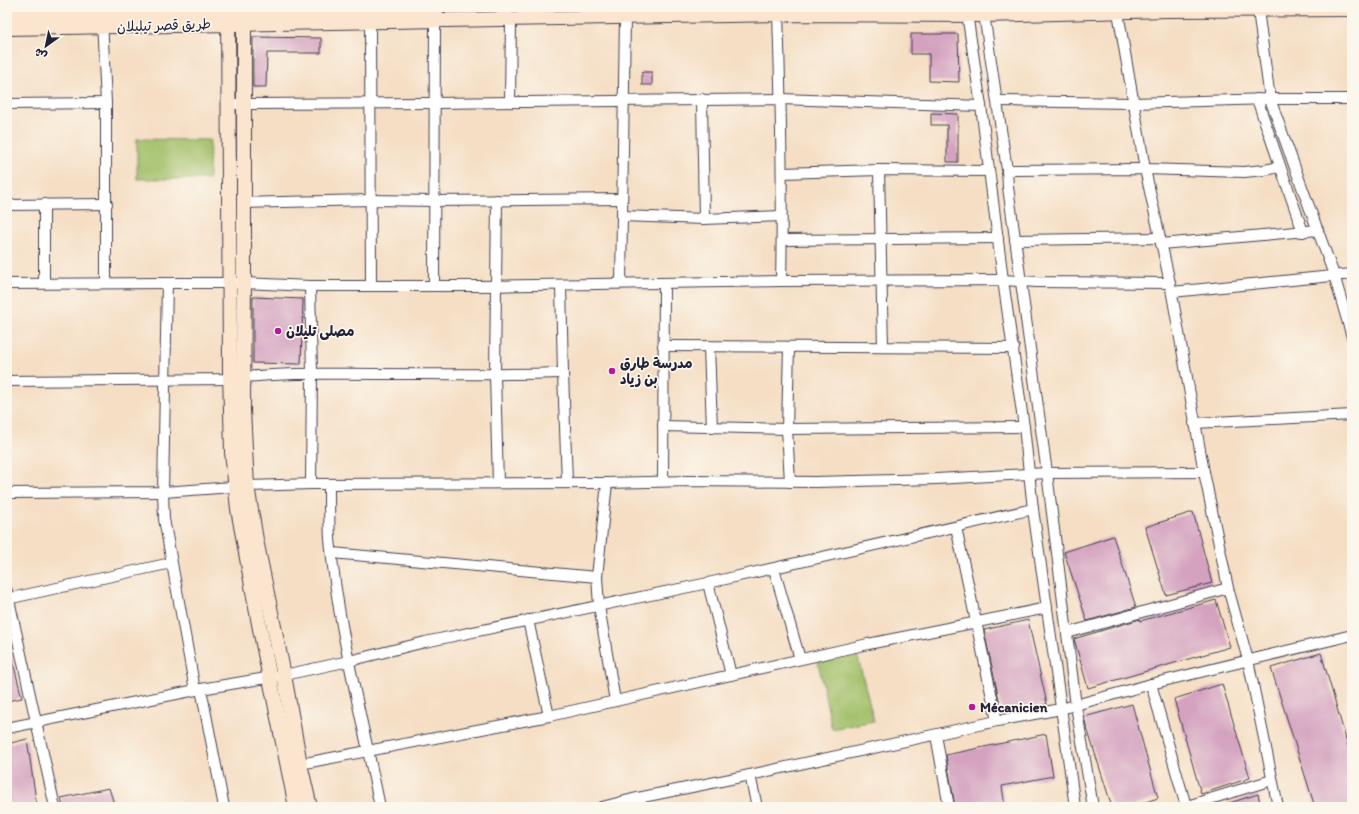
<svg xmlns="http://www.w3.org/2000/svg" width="1359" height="814" font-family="Itim,'Playpen Sans Arabic',sans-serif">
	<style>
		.green { fill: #a1bf67; stroke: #627051 }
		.building { fill: #d4a2bf }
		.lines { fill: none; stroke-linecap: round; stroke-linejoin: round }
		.street-casing { stroke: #423e50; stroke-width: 12 }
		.secondary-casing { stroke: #423e50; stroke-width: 16 }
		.street { stroke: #fff; stroke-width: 10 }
		.secondary { stroke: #fbe5cf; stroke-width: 14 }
		.poi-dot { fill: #b5179e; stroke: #fbf7ec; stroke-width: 1.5 }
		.labels { text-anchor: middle; stroke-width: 3.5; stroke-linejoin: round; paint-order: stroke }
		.street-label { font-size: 14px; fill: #22223b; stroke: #fbf7ec }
		.poi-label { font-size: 14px; font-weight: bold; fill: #22223b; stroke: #fbf7ec; text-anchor: start }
	</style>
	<rect width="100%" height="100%" fill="#fbf7ec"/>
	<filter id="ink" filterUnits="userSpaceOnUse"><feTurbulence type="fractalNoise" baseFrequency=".025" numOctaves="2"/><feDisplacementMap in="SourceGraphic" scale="8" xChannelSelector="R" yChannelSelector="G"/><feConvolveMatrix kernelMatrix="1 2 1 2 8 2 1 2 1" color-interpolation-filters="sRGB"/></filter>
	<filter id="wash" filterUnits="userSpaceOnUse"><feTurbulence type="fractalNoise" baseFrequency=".012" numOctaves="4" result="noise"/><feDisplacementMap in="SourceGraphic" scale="16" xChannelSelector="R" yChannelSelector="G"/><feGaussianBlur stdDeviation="0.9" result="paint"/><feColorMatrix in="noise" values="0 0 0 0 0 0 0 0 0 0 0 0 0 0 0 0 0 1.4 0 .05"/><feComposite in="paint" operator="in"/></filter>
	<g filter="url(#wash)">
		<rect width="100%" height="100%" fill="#f5dec4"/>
		<g class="green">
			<polygon points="137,139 210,140 209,179 137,179"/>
			<polygon points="856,650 874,721 832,729 817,657"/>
		</g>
		<g id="blocks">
			<g class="building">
				<polygon points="911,34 958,34 959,82 929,81 929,54 911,54"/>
				<polygon points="253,37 321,38 321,53 267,53 266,87 253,87"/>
				<rect x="642" y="72" width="10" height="13"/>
				<polygon points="931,113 958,114 958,162 947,162 947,125 931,125"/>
				<polygon points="253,297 303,299 301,364 253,363"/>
				<polygon points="1193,512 1212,583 1166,595 1145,527"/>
				<polygon points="1113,536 1136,607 1087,621 1064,552"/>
				<polygon points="1216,600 1230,647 1088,688 1074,639 1140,619 1140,621"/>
				<polygon points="1028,620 1047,704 1002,713 984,630"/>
				<polygon points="7,650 10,650 22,698 7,701"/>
				<polygon points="1321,653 1352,760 1352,807 1315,807 1271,668"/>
				<polygon points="1222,684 1250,778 1201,794 1174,699"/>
				<polygon points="1132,704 1158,798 1130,807 1112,807 1086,725 1084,717"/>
				<polygon points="1046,734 1053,776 1002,786 1005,807 955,807 946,755"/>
				<polygon points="27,739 37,807 7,807 7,744"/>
				<polygon points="109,788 115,807 63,807 61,798"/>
				<polygon points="1258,794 1261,807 1224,807 1223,805"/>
			</g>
		</g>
	</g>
	<g filter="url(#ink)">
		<use href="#blocks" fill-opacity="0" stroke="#423e50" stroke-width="1"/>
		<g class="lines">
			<g class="street-casing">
				<g id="street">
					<polyline points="966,7 981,106 1003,280 1024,427 1033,509 1075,807"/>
					<polyline points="983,7 1007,170 1008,187 1047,473 1076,706 1093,807"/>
					<polyline points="1258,10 1270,99 1334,275 1352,337"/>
					<polyline points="1118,12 1145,169 1170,283 1204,472 1228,588 1248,660 1278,807"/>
					<path d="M778 14C781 103 783 192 781 281"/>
					<polyline points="102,19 106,103 106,283"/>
					<polyline points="370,21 371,286"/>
					<polyline points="702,99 704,219"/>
					<polyline points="1257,99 1303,232"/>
					<polyline points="998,101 1133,103 1270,99 1352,99"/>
					<polyline points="510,102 511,19"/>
					<polyline points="7,104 106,103"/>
					<polyline points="237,104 435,103 781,99 981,106"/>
					<polyline points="879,170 883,347"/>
					<polyline points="1007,170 1145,169 1244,172 1264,170 1280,167"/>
					<polyline points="782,173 879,170 989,171"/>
					<polyline points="497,200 495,375 498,483"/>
					<polyline points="243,203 371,200 434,201 622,199"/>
					<polyline points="44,204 44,283"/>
					<polyline points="7,205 107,204"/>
					<polyline points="622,216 704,219 781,216"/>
					<polyline points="782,240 998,238"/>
					<polyline points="1015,240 1160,238"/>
					<polyline points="1161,244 1318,230"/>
					<polyline points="167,283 163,492 164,519 195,690"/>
					<polyline points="621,283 625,17"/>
					<polyline points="7,284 167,283 244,283 310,286 478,286 781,281 1003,280 1037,282 1170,283"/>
					<polyline points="561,285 563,373 567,482"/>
					<polyline points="310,286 312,373 311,484"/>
					<polyline points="434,286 435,21"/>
					<polyline points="1172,292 1352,274"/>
					<polyline points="663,346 1014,348"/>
					<polyline points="709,346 712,428"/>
					<polyline points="789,347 787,429 790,482"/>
					<path d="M7 381 230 379C277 372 326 374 374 374 437 374 500 375 563 373"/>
					<polyline points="1194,423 1352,415"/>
					<polyline points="663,426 787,429 1024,427"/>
					<polyline points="663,481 664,283"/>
					<polyline points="607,483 597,577 599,606 615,701"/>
					<path d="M329 484C329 502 329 521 330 539 338 629 362 718 380 807"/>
					<polyline points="7,493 163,492 247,486 311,484 607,483 688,481 815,482 936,479 1047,473 1204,472"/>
					<polyline points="956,527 997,721"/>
					<polyline points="332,553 597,577"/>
					<polyline points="774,569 800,659"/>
					<polyline points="708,583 731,675"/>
					<polyline points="7,591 55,807"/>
					<polyline points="7,599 171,563"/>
					<polyline points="528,620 549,716"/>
					<polyline points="1067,633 1228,588"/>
					<polyline points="1151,684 1186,806"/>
					<polyline points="201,689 224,807"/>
					<polyline points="7,728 201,689 284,675 349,661 425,642 708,583 1033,509"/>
					<polyline points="936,735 949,807"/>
					<polyline points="300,764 549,716 868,644 1047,608"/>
					<polyline points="750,775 757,807"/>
					<polyline points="602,807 633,799 750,775 997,721 1061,709 1151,684 1352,635"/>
					<polyline points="1184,807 1272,780"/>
				</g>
			</g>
			<g class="secondary-casing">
				<g id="secondary">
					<polyline points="228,7 230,372 232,452 238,509 259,624 296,807"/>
					<polyline points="244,7 244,283 243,410 247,486 256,540 284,675 300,764 310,807"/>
					<polyline points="7,15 439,7"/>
					<polyline points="7,28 778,14 984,15 1167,10 1352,9"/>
				</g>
			</g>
			<use href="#street" class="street"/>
			<use href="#secondary" class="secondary"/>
		</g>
	</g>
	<g class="poi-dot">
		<circle cx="278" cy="331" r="4"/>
		<circle cx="612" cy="371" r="4"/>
		<circle cx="972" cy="707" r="4"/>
	</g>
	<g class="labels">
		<g class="street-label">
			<text transform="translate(164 25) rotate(-2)" y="5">طريق قصر تيليلان</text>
		</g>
		<g class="poi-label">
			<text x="286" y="336">مصلى تليلان</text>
			<text x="620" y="368">مدرسة طارق<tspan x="620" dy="16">بن زياد</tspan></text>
			<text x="980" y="712">Mécanicien</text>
		</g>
	</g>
	<rect width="1359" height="814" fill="none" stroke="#fbf7ec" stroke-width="24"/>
	<g transform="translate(46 46) rotate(213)" stroke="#fbf7ec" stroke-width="3" paint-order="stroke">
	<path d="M0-3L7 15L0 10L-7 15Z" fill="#22223b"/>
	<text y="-6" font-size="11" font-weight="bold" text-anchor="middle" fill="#22223b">ش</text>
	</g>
</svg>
